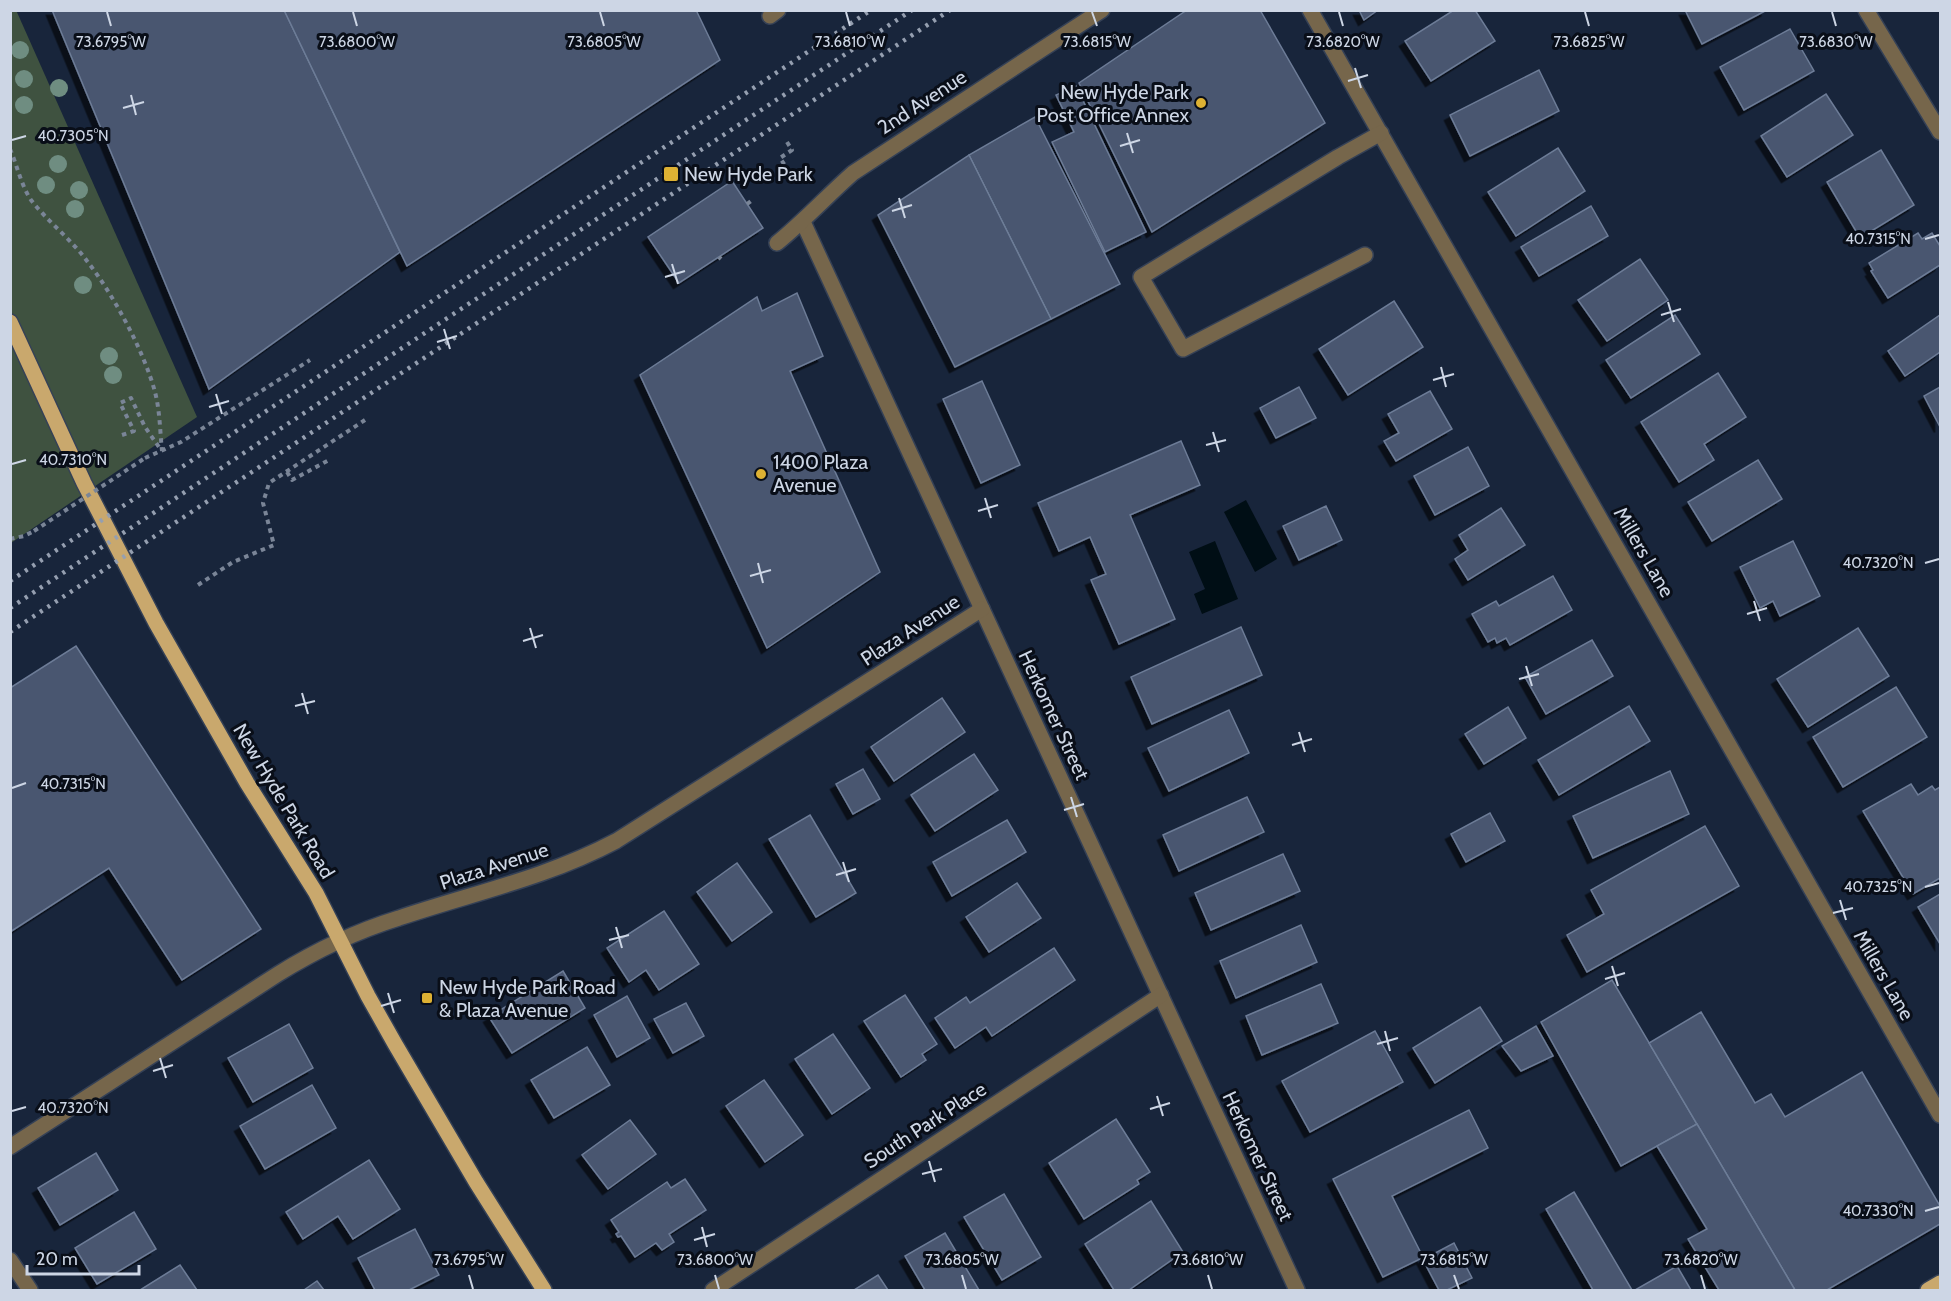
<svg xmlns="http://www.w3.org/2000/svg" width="1951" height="1301" font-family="Cabin,sans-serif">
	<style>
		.green { fill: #3f5240 }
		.water { fill: #000e15 }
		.building { fill: #48566f; stroke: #6d7c97; stroke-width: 1.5; filter: url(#shadow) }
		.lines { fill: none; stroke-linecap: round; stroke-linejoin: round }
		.minor-casing { stroke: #354156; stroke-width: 18 }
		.major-casing { stroke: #354156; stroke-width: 18 }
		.path { stroke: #7a8597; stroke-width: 4; stroke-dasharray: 4.5 4.5; stroke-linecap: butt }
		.minor { stroke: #76664b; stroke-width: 15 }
		.major { stroke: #c9a86d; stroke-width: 15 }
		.rail { stroke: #959fb0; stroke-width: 4.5; stroke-dasharray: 3 6; stroke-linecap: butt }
		.path-bridge { stroke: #7a8597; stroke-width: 4; stroke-dasharray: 4.5 4.5; stroke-linecap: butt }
		.tree { fill: #6f8d81 }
		.ticks { fill: none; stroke: #cdd6e5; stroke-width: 2 }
		.poi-dot { fill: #ddb133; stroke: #090e18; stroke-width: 2 }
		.labels { text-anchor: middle; stroke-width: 6; stroke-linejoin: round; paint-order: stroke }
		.poi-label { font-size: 20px; fill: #cdd6e5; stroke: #090e18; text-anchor: start }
		.street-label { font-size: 20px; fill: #cdd6e5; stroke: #090e18 }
		.ticks-label { font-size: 15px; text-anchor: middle; fill: #cdd6e5; stroke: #090e18; stroke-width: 6; stroke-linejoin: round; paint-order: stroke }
	</style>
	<defs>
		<filter id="shadow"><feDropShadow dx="-5.5" dy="5.5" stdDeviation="0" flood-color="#0009"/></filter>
	</defs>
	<rect width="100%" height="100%" fill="#18253b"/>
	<polygon class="green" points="16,10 197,417 11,543 10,11"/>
	<g class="water">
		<polygon points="1246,500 1277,559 1255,572 1224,512"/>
		<polygon points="1215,541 1238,599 1202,614 1194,594 1205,589 1189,552"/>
	</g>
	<g class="building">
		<polygon points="52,10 284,10 400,252 209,389"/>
		<polygon points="284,10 696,10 720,60 407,266"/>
		<polygon points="1187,10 1260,10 1325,123 1152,232 1079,83"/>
		<polygon points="1359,10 1378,10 1364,20"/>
		<polygon points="1454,10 1475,10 1495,41 1431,81 1405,41"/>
		<polygon points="1685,10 1767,10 1702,44"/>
		<polygon points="1790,29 1814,71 1744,110 1720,67"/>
		<polygon points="1539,70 1559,111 1470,156 1450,115"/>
		<polygon points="1076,86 1146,232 1105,252 1052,142 1074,132 1056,95"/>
		<polygon points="1826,94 1853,135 1787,177 1761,136"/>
		<polygon points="1035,117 1120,284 1051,319 969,155"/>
		<polygon points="1558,148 1585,191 1516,236 1488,192"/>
		<polygon points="1881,150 1914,205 1860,238 1827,182"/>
		<polygon points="969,155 1051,319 955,367 878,215"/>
		<polygon points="732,181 763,228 679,283 648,237"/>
		<polygon points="1591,206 1608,236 1539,276 1521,247"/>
		<polygon points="1918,233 1922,239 1932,233 1940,246 1940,265 1888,298 1871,271 1873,270 1869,263"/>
		<polygon points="1640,259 1668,300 1607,341 1578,300"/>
		<polygon points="797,293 823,356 790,371 880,572 767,648 640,375 757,297 762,311"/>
		<polygon points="1394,301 1423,347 1348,395 1319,349"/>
		<polygon points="1675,315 1700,354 1631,398 1606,360"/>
		<polygon points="1940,315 1940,352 1905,376 1888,351"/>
		<polygon points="1718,373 1746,417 1704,444 1714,460 1679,482 1641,422"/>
		<polygon points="982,381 1020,465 981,483 943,399"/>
		<polygon points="1299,387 1316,418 1276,438 1260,408"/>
		<polygon points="1940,387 1940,427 1924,396"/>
		<polygon points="1430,391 1452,429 1396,461 1384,441 1399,433 1388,414"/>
		<polygon points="1181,441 1200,485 1130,515 1175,619 1119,644 1091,580 1106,574 1090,537 1059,551 1038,503"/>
		<polygon points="1468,447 1489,486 1435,515 1414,476"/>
		<polygon points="1758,460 1782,499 1712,541 1688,502"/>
		<polygon points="1326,506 1342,540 1299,560 1283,526"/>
		<polygon points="1501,508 1525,545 1468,580 1455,559 1468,550 1459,535"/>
		<polygon points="1793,541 1820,596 1780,616 1773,601 1760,608 1740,567"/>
		<polygon points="1553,576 1572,610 1510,645 1506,638 1497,643 1495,638 1488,642 1472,614 1496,601 1499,606"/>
		<polygon points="1241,627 1262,675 1152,724 1131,677"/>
		<polygon points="1858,628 1889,676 1808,727 1777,679"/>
		<polygon points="1592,640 1613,676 1546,714 1525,677"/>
		<polygon points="76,646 261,929 182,980 109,868 10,932 10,688"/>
		<polygon points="1896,687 1927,737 1843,787 1813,737"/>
		<polygon points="942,698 965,732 894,781 871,747"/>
		<polygon points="1629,706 1650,741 1559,795 1538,760"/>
		<polygon points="1508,707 1526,738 1484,764 1465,734"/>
		<polygon points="1229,710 1249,753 1169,791 1148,748"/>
		<polygon points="974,754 998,790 935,831 911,795"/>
		<polygon points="863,769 880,799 853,814 836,784"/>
		<polygon points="1670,771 1689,814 1593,858 1573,816"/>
		<polygon points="1911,784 1918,795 1932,786 1935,790 1940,787 1940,878 1913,894 1863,811"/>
		<polygon points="1247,797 1264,832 1179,871 1163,835"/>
		<polygon points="1490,813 1505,841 1466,862 1451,834"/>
		<polygon points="810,815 856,893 816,917 769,839"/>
		<polygon points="1007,820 1026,852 952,896 933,862"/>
		<polygon points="1705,826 1739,886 1587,972 1567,935 1604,914 1591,890"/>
		<polygon points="1283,854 1300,891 1211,930 1195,893"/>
		<polygon points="737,863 772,912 732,941 697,892"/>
		<polygon points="1017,883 1041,918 989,952 966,917"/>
		<polygon points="1940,894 1940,944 1918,907"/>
		<polygon points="664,911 699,964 659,990 646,970 629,982 607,948"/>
		<polygon points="1301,925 1317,962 1236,998 1220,961"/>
		<polygon points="1054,948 1075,980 992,1036 986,1027 955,1048 935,1018 966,997 970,1003"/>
		<polygon points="563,971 585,1008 512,1053 489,1017"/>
		<polygon points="1612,980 1697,1124 1621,1166 1541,1022"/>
		<polygon points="1321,984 1338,1023 1262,1055 1246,1016"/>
		<polygon points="905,995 937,1044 922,1054 926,1060 901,1077 864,1021"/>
		<polygon points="627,996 650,1038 617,1057 594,1015"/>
		<polygon points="686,1003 704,1036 673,1053 654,1019"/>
		<polygon points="1480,1007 1502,1041 1435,1083 1413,1048"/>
		<polygon points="1701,1012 1755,1103 1771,1094 1785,1117 1862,1072 1940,1206 1940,1224 1827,1290 1795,1290 1649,1043"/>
		<polygon points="289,1024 313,1068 253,1102 228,1058"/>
		<polygon points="1536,1026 1553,1056 1521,1071 1502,1046"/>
		<polygon points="1375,1031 1403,1082 1310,1132 1282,1081"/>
		<polygon points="833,1034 870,1088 832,1114 795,1059"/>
		<polygon points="587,1047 610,1085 554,1118 531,1080"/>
		<polygon points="764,1080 803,1135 765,1162 726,1106"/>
		<polygon points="312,1085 336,1128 265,1169 240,1126"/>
		<polygon points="1469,1110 1488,1148 1392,1196 1424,1259 1454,1243 1472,1278 1447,1290 1439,1290 1422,1258 1383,1277 1333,1179"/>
		<polygon points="1116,1119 1150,1172 1137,1180 1139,1184 1084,1219 1049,1163"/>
		<polygon points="630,1120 656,1154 608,1189 582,1155"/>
		<polygon points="1697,1124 1795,1290 1719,1290 1688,1239 1707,1229 1657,1146"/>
		<polygon points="96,1153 118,1190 60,1225 38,1188"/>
		<polygon points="369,1160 400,1209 353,1239 338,1216 303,1239 286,1212"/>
		<polygon points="685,1179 706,1210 669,1234 674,1242 662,1250 656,1243 635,1257 621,1236 618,1237 616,1234 619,1232 611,1220 667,1182 671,1188"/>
		<polygon points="1574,1192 1632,1290 1593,1290 1546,1209"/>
		<polygon points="1004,1194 1041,1257 1002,1280 964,1217"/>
		<polygon points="1151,1201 1183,1252 1129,1290 1114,1290 1085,1244"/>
		<polygon points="134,1212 156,1249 97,1284 75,1248"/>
		<polygon points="415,1229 439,1275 409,1290 375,1290 358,1258"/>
		<polygon points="945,1233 979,1290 925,1290 905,1256"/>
		<polygon points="180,1265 197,1290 140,1290"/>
		<polygon points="1677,1266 1691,1290 1635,1290"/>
		<polygon points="878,1275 888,1290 854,1290"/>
		<polygon points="317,1281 324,1290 304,1290"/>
	</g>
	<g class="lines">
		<g class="minor-casing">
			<g id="minor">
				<polyline points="1310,10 1940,1115"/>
				<polyline points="1866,10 1940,132"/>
				<polyline points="770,16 778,10"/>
				<polyline points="803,222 1297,1290"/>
				<path d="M777 243C804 221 827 196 853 173L1102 10"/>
				<polyline points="1365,255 1183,349 1141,277 1338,157 1381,133"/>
				<path d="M10 1147 278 974C315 951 357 931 399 918 473 893 546 878 616 841L982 609"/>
				<polyline points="10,1260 30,1290"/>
				<polyline points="713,1290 1161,995"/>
			</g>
		</g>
		<g class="major-casing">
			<g id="major">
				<polyline points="10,322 84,483 156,623 247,783 316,893 368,996 395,1044 476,1182 544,1290"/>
				<polyline points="1928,1290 1940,1283"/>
			</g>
		</g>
		<g class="path">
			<polyline points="787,142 792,150 780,158 788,170"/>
			<path d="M10 149C17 165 21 185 31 200 48 222 71 239 87 261 113 294 144 351 155 392 160 411 160 432 162 451"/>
			<polyline points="747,204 751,201"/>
			<polyline points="719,257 721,259"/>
			<polyline points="122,435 134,431 120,403 131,398 145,427 161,450"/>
			<polyline points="145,458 181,442 310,360"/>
			<polyline points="287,472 292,480 329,460"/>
			<polyline points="10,539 24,536 34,531"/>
			<polyline points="198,585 233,562 274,545 263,503 269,483 365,420"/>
		</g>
		<use href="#minor" class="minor"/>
		<use href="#major" class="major"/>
		<g class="rail">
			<polyline points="10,581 871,10"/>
			<polyline points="10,608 912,10"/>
			<polyline points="10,632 950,10"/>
		</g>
		<polyline class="path-bridge" points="34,531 145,458"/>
	</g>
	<g class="tree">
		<circle cx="20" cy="50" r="9"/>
		<circle cx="24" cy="79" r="9"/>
		<circle cx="59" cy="88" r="9"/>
		<circle cx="24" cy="105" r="9"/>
		<circle cx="58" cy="164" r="9"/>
		<circle cx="46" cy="185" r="9"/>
		<circle cx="79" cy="190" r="9"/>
		<circle cx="75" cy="209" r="9"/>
		<circle cx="83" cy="285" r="9"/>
		<circle cx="109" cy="356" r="9"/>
		<circle cx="113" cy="375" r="9"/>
	</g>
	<path class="ticks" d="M107 12 111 26M353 12 357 26M600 12 604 26M846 12 850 26M1092 12 1097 26M1339 12 1343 26M1585 12 1589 26M1832 12 1836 26M1355 68 1361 88M1348 81 1368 75M131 95 136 115M123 108 144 102M1127 133 1133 153M12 140 26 136M1120 146 1140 140M899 198 905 218M892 211 912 205M1925 239 1939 235M672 264 678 284M665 277 685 271M1668 302 1674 322M1661 315 1681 309M444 329 450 349M437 342 457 336M1441 367 1446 387M1433 380 1454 374M216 394 222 414M209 407 229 401M1213 432 1219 452M1206 445 1226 440M12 464 26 460M985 498 991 518M978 511 998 505M758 563 763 583M1925 563 1939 559M750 576 771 570M1754 601 1760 621M1747 614 1767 608M530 628 536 648M523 641 543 635M1526 666 1532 686M1519 679 1539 674M302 693 308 714M295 706 315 701M1299 732 1305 752M1292 745 1312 739M12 788 26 783M1071 797 1077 817M1064 810 1084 804M843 862 849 882M836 875 856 869M1925 887 1939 883M1840 900 1846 920M1833 913 1853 908M616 927 622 948M609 940 629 935M1612 966 1618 986M1605 979 1625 973M388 993 394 1013M381 1006 401 1000M1385 1031 1390 1051M1377 1044 1398 1038M160 1058 166 1078M153 1071 173 1065M1157 1096 1163 1116M1150 1109 1170 1103M12 1111 26 1107M929 1161 935 1182M922 1174 942 1169M1925 1211 1939 1207M702 1227 707 1247M694 1240 715 1234M469 1275 473 1289M715 1275 719 1289M962 1275 966 1289M1208 1275 1212 1289M1454 1275 1459 1289M1701 1275 1705 1289"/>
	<g class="poi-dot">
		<circle cx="1201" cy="103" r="6"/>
		<rect x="663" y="166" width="16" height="16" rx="3"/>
		<circle cx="761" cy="474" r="6"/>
		<rect x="421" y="992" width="12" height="12" rx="3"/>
	</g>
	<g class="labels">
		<g class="poi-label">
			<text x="1189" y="99" text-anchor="end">New Hyde Park<tspan x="1189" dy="23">Post Office Annex</tspan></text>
			<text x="684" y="181">New Hyde Park</text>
			<text x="773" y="469">1400 Plaza<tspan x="773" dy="23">Avenue</tspan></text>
			<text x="439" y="994">New Hyde Park Road<tspan x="439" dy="23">&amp; Plaza Avenue</tspan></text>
		</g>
		<g class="street-label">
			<text transform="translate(922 102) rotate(-33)" y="7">2nd Avenue</text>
			<text transform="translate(1644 552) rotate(60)" y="7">Millers Lane</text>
			<text transform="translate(910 630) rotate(-33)" y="7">Plaza Avenue</text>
			<text transform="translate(1054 715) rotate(65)" y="7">Herkomer Street</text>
			<text transform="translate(284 801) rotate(59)" y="7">New Hyde Park Road</text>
			<text transform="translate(494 866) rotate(-18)" y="7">Plaza Avenue</text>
			<text transform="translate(1884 975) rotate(60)" y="7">Millers Lane</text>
			<text transform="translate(925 1125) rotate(-33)" y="7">South Park Place</text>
			<text transform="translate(1258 1156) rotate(65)" y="7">Herkomer Street</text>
		</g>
	</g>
	<g class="ticks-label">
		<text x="111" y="47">73.6795°W</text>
		<text x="357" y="47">73.6800°W</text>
		<text x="604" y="47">73.6805°W</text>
		<text x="850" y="47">73.6810°W</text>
		<text x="1097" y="47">73.6815°W</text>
		<text x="1343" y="47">73.6820°W</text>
		<text x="1589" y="47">73.6825°W</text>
		<text x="1836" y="47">73.6830°W</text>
		<text x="73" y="141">40.7305°N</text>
		<text x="1878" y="244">40.7315°N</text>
		<text x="73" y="465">40.7310°N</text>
		<text x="1878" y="568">40.7320°N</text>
		<text x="73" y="789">40.7315°N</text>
		<text x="1878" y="892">40.7325°N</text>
		<text x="73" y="1113">40.7320°N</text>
		<text x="1878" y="1216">40.7330°N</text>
		<text x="469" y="1265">73.6795°W</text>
		<text x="715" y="1265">73.6800°W</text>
		<text x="962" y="1265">73.6805°W</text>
		<text x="1208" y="1265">73.6810°W</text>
		<text x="1454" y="1265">73.6815°W</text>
		<text x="1701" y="1265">73.6820°W</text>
	</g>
	<rect width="1951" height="1301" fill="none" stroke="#cdd6e5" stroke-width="24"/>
	<path d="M27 1265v9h112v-9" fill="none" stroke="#cdd6e5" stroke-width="3"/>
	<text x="36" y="1265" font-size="18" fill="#cdd6e5" stroke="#090e18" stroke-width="4.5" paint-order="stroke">20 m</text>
</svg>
